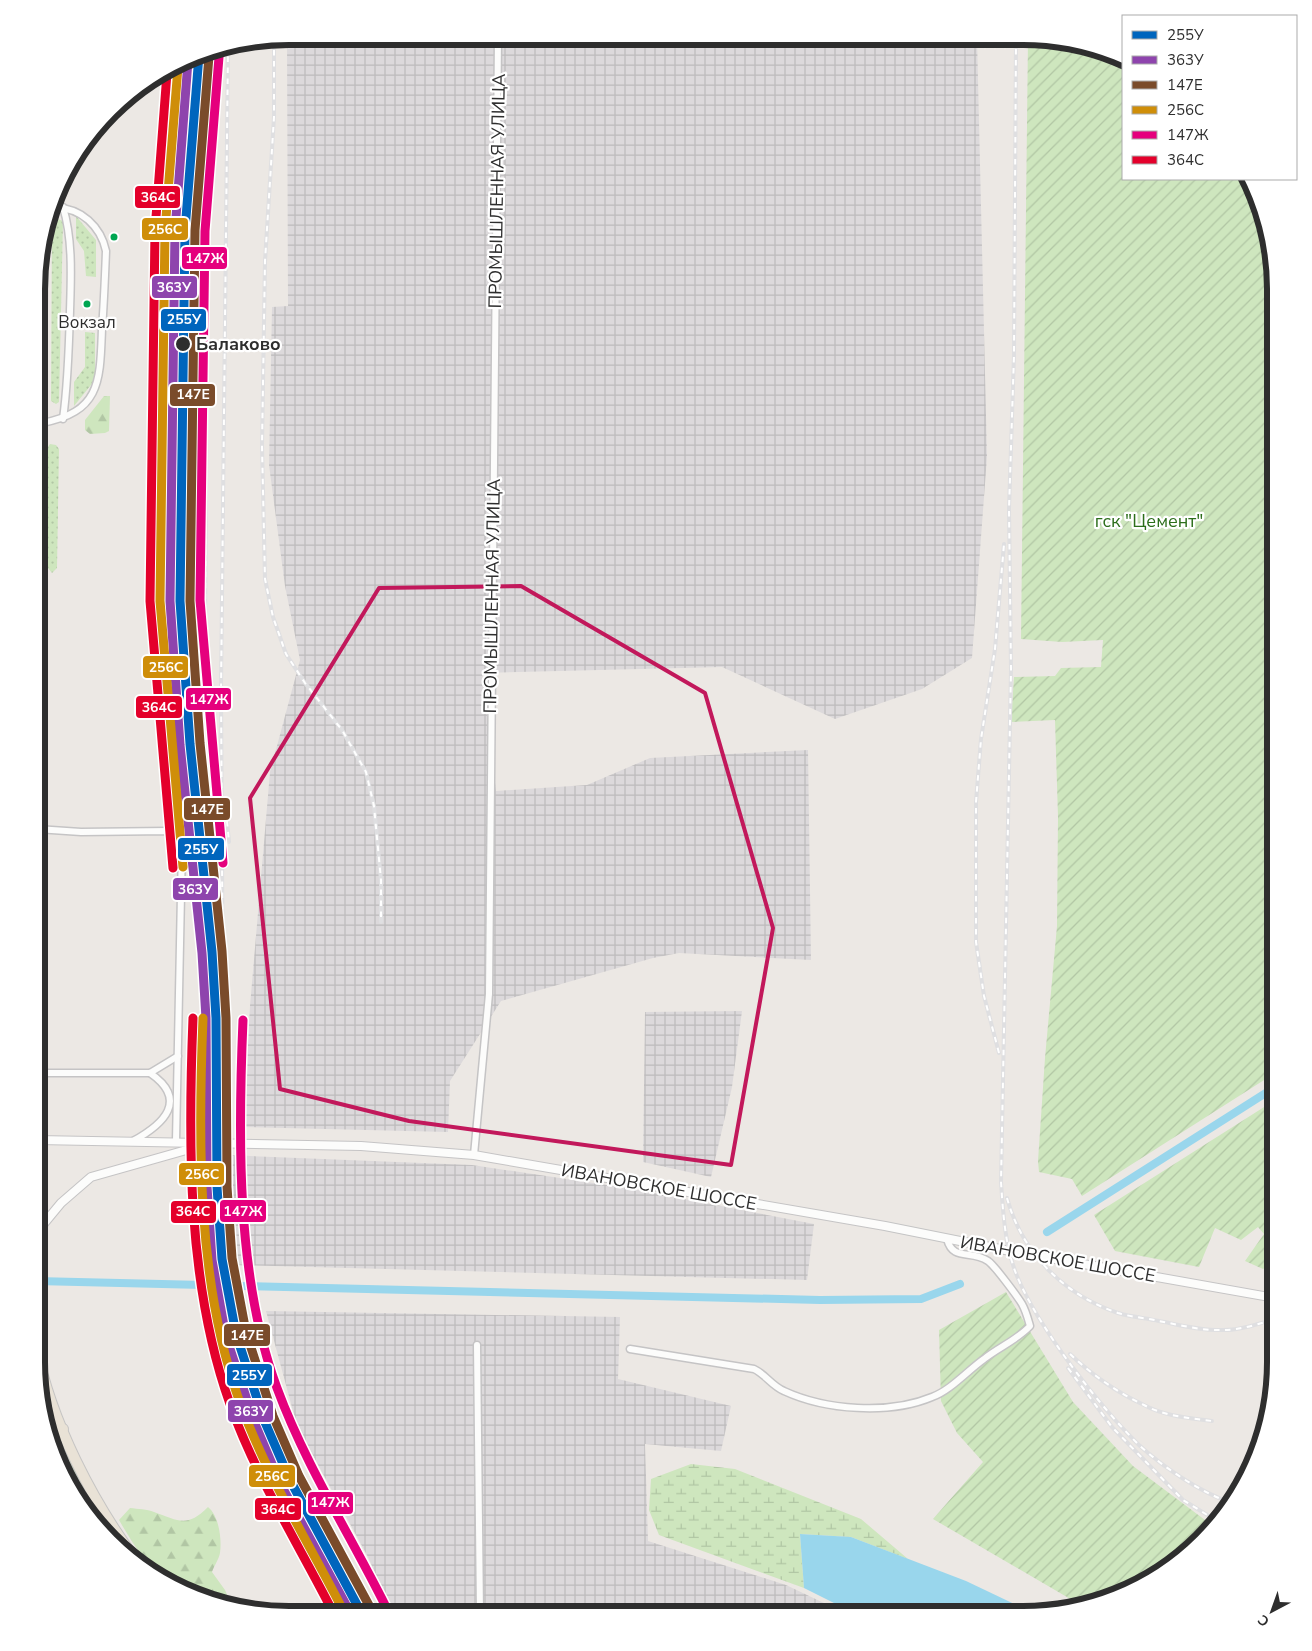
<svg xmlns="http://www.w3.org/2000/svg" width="1312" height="1651" font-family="'Nunito Sans',sans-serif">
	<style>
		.industrial { fill: url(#industrial-grid) }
		.grass { fill: url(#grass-dots) }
		.forest { fill: url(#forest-firs) }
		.wetland { fill: url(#wetland-marsh) }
		.garden { fill: url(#garden-furrows) }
		.water { fill: #99d6ec }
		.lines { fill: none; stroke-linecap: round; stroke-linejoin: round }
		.canal { stroke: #99d6ec; stroke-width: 8 }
		.minor-casing { stroke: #c5c4c5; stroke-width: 9 }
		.tertiary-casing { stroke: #c5c4c5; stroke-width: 10 }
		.trunk-casing { stroke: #c6c5c4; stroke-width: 12 }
		.minor { stroke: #fcfcfb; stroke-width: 6 }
		.tertiary { stroke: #fcfcfb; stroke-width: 8 }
		.trunk { stroke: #e9e2d6; stroke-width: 10 }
		.rail-casing { stroke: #dfdfe1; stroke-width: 4 }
		.rail { stroke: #fff; stroke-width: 2; stroke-dasharray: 5.5; stroke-linecap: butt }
		.rail-1-casing { stroke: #fff; stroke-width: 12 }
		.rail-2-casing { stroke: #fff; stroke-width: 12 }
		.rail-3-casing { stroke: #fff; stroke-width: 12 }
		.rail-4-casing { stroke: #fff; stroke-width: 12 }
		.rail-5-casing { stroke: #fff; stroke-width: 12 }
		.rail-6-casing { stroke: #fff; stroke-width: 12 }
		.rail-1 { stroke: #0065bd; stroke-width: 9 }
		.rail-2 { stroke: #8e44ad; stroke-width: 9 }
		.rail-3 { stroke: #7a4b2a; stroke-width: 9 }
		.rail-4 { stroke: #cf8e09; stroke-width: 9 }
		.rail-5 { stroke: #e5007d; stroke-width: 9 }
		.rail-6 { stroke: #e4002b; stroke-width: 9 }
		.marked { fill: none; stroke: #c2185b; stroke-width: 4; stroke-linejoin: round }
		.bus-dot { fill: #00a651; stroke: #fff; stroke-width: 2 }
		.stop-dot { fill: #2e2e2e; stroke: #fff; stroke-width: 2 }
		.labels { text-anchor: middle; stroke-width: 4.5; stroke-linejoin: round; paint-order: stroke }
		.bus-label { font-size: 17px; fill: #2e2e2e; stroke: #fff }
		.street-label { font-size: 18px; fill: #2e2e2e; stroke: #fff }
		.stop-label { font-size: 18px; font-weight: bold; fill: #2e2e2e; stroke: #fff; text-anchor: start }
		.park-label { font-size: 18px; fill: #2c6e1b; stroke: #fff }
		.rim { fill: none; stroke: #2e2e2e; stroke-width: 6 }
		.line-badge { stroke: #fff; stroke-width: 2 }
		.badge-label { font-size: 14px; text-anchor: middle; font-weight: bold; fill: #fff }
	</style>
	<defs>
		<pattern id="industrial-grid" width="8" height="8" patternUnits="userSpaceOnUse" patternTransform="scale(1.25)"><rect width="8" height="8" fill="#dcd9db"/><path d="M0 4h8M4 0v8" fill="none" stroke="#bdbbbc"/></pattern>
		<pattern id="grass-dots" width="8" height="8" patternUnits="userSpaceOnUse" patternTransform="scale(1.25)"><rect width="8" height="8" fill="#cee6be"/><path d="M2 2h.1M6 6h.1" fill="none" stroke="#b1c6a4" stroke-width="1.8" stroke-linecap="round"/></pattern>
		<pattern id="forest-firs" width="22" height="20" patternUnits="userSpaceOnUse" patternTransform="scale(1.25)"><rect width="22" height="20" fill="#cee6be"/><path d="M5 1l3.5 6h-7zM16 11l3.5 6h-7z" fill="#b1c6a4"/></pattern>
		<pattern id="wetland-marsh" width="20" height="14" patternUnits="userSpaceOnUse" patternTransform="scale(1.25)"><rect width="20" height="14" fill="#cee6be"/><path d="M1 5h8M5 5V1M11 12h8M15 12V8" fill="none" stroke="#b1c6a4"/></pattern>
		<pattern id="garden-furrows" width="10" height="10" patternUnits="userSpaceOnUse" patternTransform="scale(1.25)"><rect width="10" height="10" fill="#cee6be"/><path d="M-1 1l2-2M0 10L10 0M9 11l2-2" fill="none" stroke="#b1c6a4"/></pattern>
	</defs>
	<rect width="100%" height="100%" fill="#ece8e4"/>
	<g class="industrial">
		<polygon points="287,37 977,38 987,457 972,658 922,689 835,719 722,667 482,673 496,791 587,785 650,758 808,750 811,960 679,953 653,958 501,1001 450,1081 448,1132 243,1127 250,1006 270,772 300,660 285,586 269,465 272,307 288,306"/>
		<polygon points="742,1011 732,1087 711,1177 643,1162 645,1012"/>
		<polygon points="226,1155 472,1165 633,1189 814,1224 807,1280 231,1265"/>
		<polygon points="266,1311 620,1317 618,1379 731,1406 721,1451 645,1444 648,1541 786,1585 847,1614 393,1614 368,1557 297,1426"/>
	</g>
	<g class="grass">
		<polygon points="76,216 96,240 96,277 86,276 84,251 76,239"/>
		<polygon points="55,218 63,221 59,402 56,404 51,401 52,222"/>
		<polygon points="85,332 95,333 95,380 74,406 74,382 85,367"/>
		<polygon points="50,444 56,445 59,449 57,568 52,573 48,568 48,447"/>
		<polygon points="40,1388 55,1429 53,1433 47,1433 45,1427"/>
		<polygon points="62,1441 110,1540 70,1488 54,1448 58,1447"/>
	</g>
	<g class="forest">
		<polygon points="104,396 110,396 109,431 105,433 90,434 85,430 85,420"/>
		<path d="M208 1507C219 1516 222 1539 220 1553 219 1559 214 1566 212 1572L225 1590 232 1606C209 1602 183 1593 163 1579 149 1569 128 1536 119 1520L130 1508C138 1509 147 1509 154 1512 179 1521 187 1528 208 1507Z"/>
	</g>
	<polygon class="wetland" points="691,1464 735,1469 861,1519 908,1559 851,1537 800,1534 804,1588 659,1535 649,1510 651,1479"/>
	<g class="garden">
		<polygon points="1028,38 1056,38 1123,58 1123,179 1248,179 1267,224 1276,289 1275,1073 1082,1196 1072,1179 1039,1172 1038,1161 1045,1058 1057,926 1058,817 1055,720 1011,722 1014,677 1055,676 1061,668 1101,667 1103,640 1062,642 1021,639"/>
		<polygon points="1275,1100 1275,1261 1263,1269 1245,1261 1264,1234 1258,1227 1241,1240 1215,1228 1199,1267 1115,1251 1094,1215"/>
		<polygon points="1006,1292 1073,1402 1133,1466 1213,1526 1190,1552 1149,1581 1088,1606 1084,1607 933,1519 983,1462 957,1433 941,1401 939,1330"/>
	</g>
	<polygon class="water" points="800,1534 851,1537 966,1581 1035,1614 856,1614 804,1588"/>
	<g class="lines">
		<g class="canal">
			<polyline points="1047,1232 1275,1087"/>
			<polyline points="36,1281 820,1300 921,1299 960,1284"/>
		</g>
		<g class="minor-casing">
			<g id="minor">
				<path d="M63 207C73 240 71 277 70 311 69 347 68 383 63 419"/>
				<path d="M42 423C101 412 100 381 102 329 104 303 105 277 106 251 101 227 81 207 55 208"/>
				<polyline points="37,829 81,832 169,831 178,835 182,845 176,1141"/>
				<polyline points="37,1073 150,1073 178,1056"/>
				<path d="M133 1141C164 1124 189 1100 150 1073"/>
				<polyline points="474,1155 489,994 498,37"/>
				<polyline points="477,1345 480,1614"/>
				<path d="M630 1349 754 1369C765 1374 772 1386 784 1391 825 1410 889 1415 932 1397 951 1390 967 1371 984 1359 999 1347 1017 1340 1030 1326 1028 1319 1026 1311 1022 1304 1017 1296 995 1266 988 1261 971 1249 953 1262 947 1239"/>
				<polyline points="769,1614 772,1609"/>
			</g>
		</g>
		<g class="tertiary-casing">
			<g id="tertiary">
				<polyline points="37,1140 361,1146 474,1155 885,1226 1010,1251 1275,1298"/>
				<polyline points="37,1232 61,1203 91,1177 204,1145"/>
			</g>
		</g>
		<g class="trunk-casing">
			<g id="trunk">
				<polyline points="38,591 43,243"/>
				<path d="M36 1347C51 1422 93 1503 138 1563"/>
				<polyline points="51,1441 57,1438 63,1429"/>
			</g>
		</g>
		<use href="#minor" class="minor"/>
		<use href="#tertiary" class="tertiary"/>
		<use href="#trunk" class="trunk"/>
		<g class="rail-casing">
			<g id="rail">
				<path d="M1016 38 1014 355 1009 509 1011 670 1001 1182C1003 1213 1005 1247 1017 1276 1038 1327 1099 1406 1139 1445 1163 1467 1201 1493 1232 1503"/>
				<polyline points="274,39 274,117 265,261 262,446 265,579 273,617 286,654 305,683 342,730 366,772 374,806 381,880 381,922"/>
				<polyline points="149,439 158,583 199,820"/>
				<polyline points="151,676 151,575"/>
				<polyline points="204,808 201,767 205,624 208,223 216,57"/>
				<polyline points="227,821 229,842"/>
				<polyline points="223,1019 221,690 228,46"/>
				<polyline points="999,1053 984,996 976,942 976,802 981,739 995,649 1004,544"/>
				<path d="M1007 1198C1022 1253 1064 1295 1118 1313 1131 1317 1146 1318 1159 1321 1180 1325 1202 1331 1223 1330 1240 1330 1259 1324 1275 1319"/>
				<path d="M1070 1354C1091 1374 1118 1393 1144 1405 1164 1416 1189 1418 1212 1421"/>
				<polyline points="1068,1368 1112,1427 1183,1500 1217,1521"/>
			</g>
		</g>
		<use href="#rail" class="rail"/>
		<g class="rail-1-casing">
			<polyline id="rail-1" points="199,55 185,230 180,601 190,744 212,952 216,1018 217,1187 222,1259 236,1334 264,1420 290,1480 362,1614"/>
		</g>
		<g class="rail-2-casing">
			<polyline id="rail-2" points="188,61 175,230 170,601 180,745 202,953 206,1018 207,1187 212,1260 226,1337 255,1424 281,1485 351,1614"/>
		</g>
		<g class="rail-3-casing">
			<polyline id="rail-3" points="209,56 195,230 190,601 200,743 222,951 226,1018 227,1187 232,1258 246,1332 273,1416 299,1476 371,1609"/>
		</g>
		<g class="rail-4-casing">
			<g id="rail-4">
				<polyline points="178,67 165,230 160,601 183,867"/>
				<path d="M203 1018C198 1142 197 1282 239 1400 266 1475 309 1543 345 1614"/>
			</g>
		</g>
		<g class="rail-5-casing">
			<g id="rail-5">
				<polyline points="219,57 205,231 200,600 223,863"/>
				<path d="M243 1020C238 1136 236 1278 277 1388 305 1464 349 1533 385 1605"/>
			</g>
		</g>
		<g class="rail-6-casing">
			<g id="rail-6">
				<polyline points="167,73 155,230 150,601 173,868"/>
				<path d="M193 1018C188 1143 187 1284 230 1404 256 1477 299 1545 334 1614"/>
			</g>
		</g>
		<use href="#rail-1" class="rail-1"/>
		<use href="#rail-2" class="rail-2"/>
		<use href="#rail-3" class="rail-3"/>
		<use href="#rail-4" class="rail-4"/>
		<use href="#rail-5" class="rail-5"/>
		<use href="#rail-6" class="rail-6"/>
	</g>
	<path class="marked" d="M521 586 705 693 773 928 731 1165 409 1121 280 1089 250 798 379 588Z"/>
	<g class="bus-dot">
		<circle cx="114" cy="237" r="4.5"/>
		<circle cx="87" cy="304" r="4.5"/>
	</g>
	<circle class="stop-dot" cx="183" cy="344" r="8"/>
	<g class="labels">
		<g class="bus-label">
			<text x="87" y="328">Вокзал</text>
		</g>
		<g class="street-label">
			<text transform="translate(497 191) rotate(-89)" y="6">ПРОМЫШЛЕННАЯ УЛИЦА</text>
			<text transform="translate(492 596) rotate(-89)" y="6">ПРОМЫШЛЕННАЯ УЛИЦА</text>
			<text transform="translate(659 1187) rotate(10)" y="6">ИВАНОВСКОЕ ШОССЕ</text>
			<text transform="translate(1058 1259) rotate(10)" y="6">ИВАНОВСКОЕ ШОССЕ</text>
		</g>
		<g class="stop-label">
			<text x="196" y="350">Балаково</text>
		</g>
		<g class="park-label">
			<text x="1149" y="527">гск "Цемент"</text>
		</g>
	</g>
	<path d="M0 0H1312V1651H0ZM289 45H1023A244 244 0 0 1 1267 289V1362A244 244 0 0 1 1023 1606H289A244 244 0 0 1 45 1362V289A244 244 0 0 1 289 45Z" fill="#fff" fill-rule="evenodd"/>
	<path class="rim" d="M289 45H1023A244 244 0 0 1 1267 289V1362A244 244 0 0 1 1023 1606H289A244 244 0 0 1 45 1362V289A244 244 0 0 1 289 45Z"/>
	<g class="line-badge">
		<rect x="134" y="185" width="47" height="24" rx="5" fill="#e4002b"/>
		<rect x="141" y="217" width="48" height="24" rx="5" fill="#cf8e09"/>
		<rect x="181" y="246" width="47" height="24" rx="5" fill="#e5007d"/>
		<rect x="151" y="275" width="47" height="24" rx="5" fill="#8e44ad"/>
		<rect x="160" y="308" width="47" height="24" rx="5" fill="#0065bd"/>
		<rect x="169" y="383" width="47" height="24" rx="5" fill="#7a4b2a"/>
		<rect x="142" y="655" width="47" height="24" rx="5" fill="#cf8e09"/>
		<rect x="185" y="687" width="47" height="24" rx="5" fill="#e5007d"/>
		<rect x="135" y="695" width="48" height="24" rx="5" fill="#e4002b"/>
		<rect x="183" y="797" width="48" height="24" rx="5" fill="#7a4b2a"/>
		<rect x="177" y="837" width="48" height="24" rx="5" fill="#0065bd"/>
		<rect x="172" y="877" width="47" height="24" rx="5" fill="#8e44ad"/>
		<rect x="178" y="1162" width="47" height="24" rx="5" fill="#cf8e09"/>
		<rect x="219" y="1199" width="48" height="24" rx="5" fill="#e5007d"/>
		<rect x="170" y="1200" width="47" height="24" rx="5" fill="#e4002b"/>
		<rect x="223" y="1323" width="48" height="24" rx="5" fill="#7a4b2a"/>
		<rect x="226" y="1363" width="47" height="24" rx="5" fill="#0065bd"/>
		<rect x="227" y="1399" width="47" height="24" rx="5" fill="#8e44ad"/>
		<rect x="248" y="1464" width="48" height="24" rx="5" fill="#cf8e09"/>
		<rect x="307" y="1491" width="47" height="24" rx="5" fill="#e5007d"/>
		<rect x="254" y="1497" width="48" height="24" rx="5" fill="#e4002b"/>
	</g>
	<g class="badge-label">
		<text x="158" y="202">364С</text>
		<text x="165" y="234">256С</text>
		<text x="205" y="263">147Ж</text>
		<text x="174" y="292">363У</text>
		<text x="184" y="324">255У</text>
		<text x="193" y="399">147Е</text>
		<text x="166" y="672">256С</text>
		<text x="209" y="704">147Ж</text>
		<text x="159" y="712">364С</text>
		<text x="207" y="814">147Е</text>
		<text x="201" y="854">255У</text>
		<text x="195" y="894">363У</text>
		<text x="202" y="1179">256С</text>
		<text x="243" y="1216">147Ж</text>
		<text x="193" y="1216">364С</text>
		<text x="247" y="1340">147Е</text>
		<text x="249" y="1380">255У</text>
		<text x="251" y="1416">363У</text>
		<text x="272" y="1481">256С</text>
		<text x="330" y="1507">147Ж</text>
		<text x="278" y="1514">364С</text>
	</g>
	<rect x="1122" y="15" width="175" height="165" fill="#ffffff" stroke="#ababab"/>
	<rect x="1132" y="31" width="25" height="8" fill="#0065bd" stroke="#ababab"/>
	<text x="1167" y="40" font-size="15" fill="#2e2e2e">255У</text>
	<rect x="1132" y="56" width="25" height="8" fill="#8e44ad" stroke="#ababab"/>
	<text x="1167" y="65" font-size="15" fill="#2e2e2e">363У</text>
	<rect x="1132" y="81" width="25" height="8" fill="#7a4b2a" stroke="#ababab"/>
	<text x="1167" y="90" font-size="15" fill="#2e2e2e">147Е</text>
	<rect x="1132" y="106" width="25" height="8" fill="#cf8e09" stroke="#ababab"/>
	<text x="1167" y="115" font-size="15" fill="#2e2e2e">256С</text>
	<rect x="1132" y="131" width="25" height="8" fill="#e5007d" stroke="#ababab"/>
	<text x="1167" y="140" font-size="15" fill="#2e2e2e">147Ж</text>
	<rect x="1132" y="156" width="25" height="8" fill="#e4002b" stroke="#ababab"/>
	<text x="1167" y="165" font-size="15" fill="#2e2e2e">364С</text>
	<g transform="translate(1272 1611) rotate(221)" stroke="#ffffff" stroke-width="4" paint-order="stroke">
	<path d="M0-4L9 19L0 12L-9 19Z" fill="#2e2e2e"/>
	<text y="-8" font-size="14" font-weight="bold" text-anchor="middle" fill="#2e2e2e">С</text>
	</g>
</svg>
